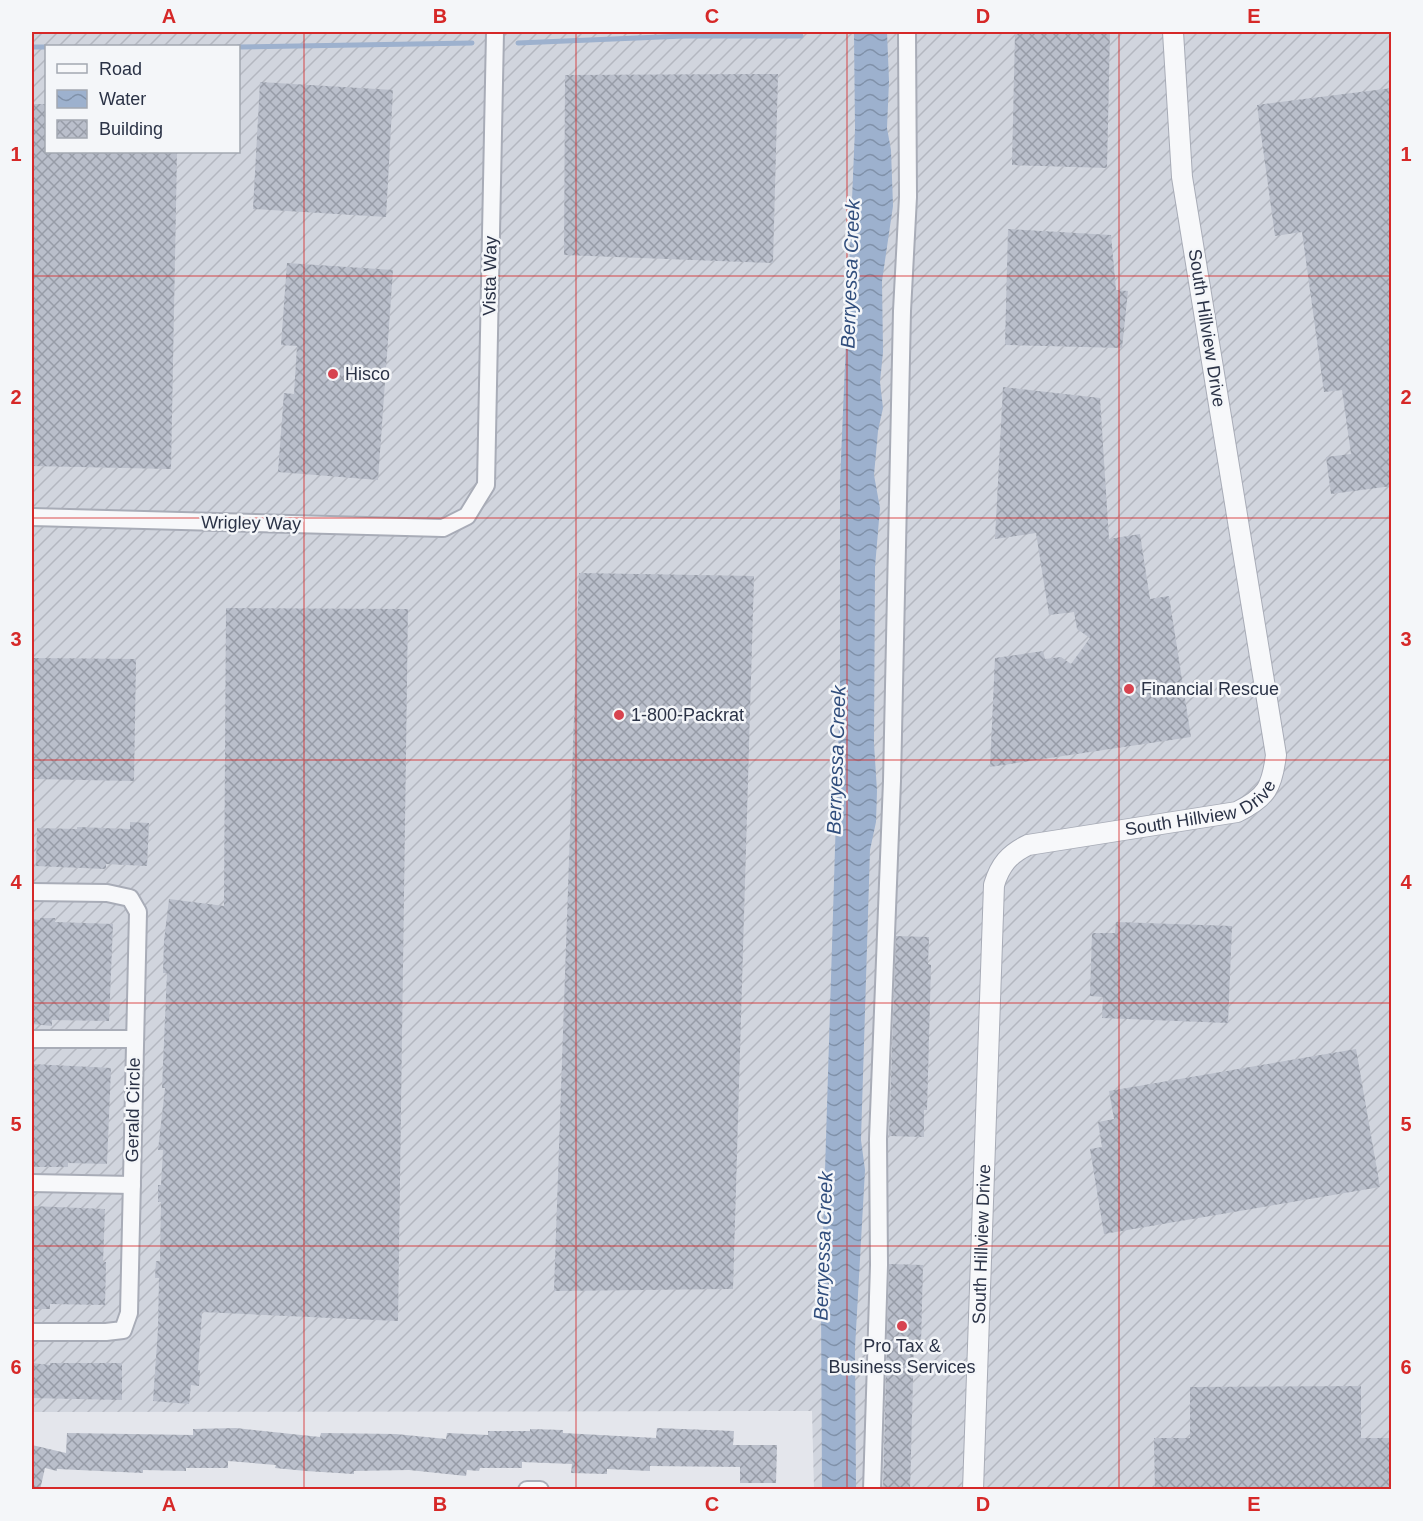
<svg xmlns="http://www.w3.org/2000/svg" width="1423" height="1521" font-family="Helvetica,sans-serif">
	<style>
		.industrial { fill: url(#industrial-furrows); fill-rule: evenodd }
		.water { fill: url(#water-waves) }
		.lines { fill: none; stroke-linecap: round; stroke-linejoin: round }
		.stream { stroke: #9db1ce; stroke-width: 5 }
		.building { fill: url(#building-cross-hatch) }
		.minor-casing { stroke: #a8acb7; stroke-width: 20 }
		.tertiary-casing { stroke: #a8acb7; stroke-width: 22 }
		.minor { stroke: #f7f8fa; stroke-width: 16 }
		.tertiary { stroke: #f7f8fa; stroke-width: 20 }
		.grid { fill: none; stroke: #d62828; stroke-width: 1.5; stroke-opacity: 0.55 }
		.poi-dot { fill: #d7434f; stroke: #f4f6f9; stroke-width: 2 }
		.labels { text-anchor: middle; stroke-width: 5; stroke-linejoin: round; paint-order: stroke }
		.street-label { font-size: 18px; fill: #2a3246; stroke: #f4f6f9 }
		.poi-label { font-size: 18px; fill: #2a3246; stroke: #f4f6f9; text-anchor: start }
		.water-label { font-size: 20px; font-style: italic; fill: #314e7d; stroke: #f4f6f9 }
		.neatline { fill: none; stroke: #d62828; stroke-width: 2 }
		.grid-label { font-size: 20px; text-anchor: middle; font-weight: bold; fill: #d62828 }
	</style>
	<defs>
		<pattern id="industrial-furrows" width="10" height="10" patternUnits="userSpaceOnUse" patternTransform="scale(1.5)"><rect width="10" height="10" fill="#d1d5de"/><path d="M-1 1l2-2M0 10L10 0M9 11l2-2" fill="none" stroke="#b4b7c0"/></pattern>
		<pattern id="water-waves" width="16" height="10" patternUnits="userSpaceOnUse" patternTransform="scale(1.5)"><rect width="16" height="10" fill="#9db1ce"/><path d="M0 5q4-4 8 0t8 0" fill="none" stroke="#8091a9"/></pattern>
		<pattern id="building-cross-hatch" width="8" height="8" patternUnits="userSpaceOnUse" patternTransform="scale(1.5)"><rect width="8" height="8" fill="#babfcb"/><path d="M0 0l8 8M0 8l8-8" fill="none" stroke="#979ca7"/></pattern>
	</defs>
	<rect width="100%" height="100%" fill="#e4e6ec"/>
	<path class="industrial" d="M32 32H1391V1489H814L812 1411 32 1412ZM46 46H238V152H46Z"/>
	<polygon class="water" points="854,32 887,32 889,81 887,128 891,150 893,206 882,281 883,352 880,382 883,408 878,431 874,475 880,508 875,567 874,744 877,791 876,822 870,850 861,1140 865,1170 855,1348 856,1489 822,1490 821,1300 840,688 840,482 855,129"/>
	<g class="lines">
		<g class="stream">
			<polyline points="518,43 684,36 801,36"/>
			<polyline points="32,47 46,47"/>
			<polyline points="238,47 472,43"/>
		</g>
	</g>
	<g class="building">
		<polygon points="1015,32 1110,32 1107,168 1012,165"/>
		<polygon points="778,74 773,263 564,255 565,75"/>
		<polygon points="260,82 393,90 386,217 253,209"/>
		<polygon points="1392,88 1392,486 1331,494 1326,457 1351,454 1342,390 1324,392 1302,232 1275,236 1257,105"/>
		<polygon points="32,104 46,104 46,152 177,152 171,469 32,466"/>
		<polygon points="1008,229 1111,235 1116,290 1128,291 1122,348 1005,345"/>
		<polygon points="287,263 393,270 378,480 278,472 284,393 294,394 297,346 281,345"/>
		<polygon points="1003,387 1100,398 1109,539 1140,534 1150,599 1169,596 1191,737 990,767 995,658 1043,651 1045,659 1061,657 1071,664 1090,638 1077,629 1074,612 1049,615 1036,533 995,539"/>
		<polygon points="579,573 754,576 733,1289 554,1291"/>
		<polygon points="226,608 408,609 398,1321 202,1312 198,1370 200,1370 199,1386 191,1385 189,1404 153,1401 158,1329 159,1278 155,1278 156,1261 160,1261 161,1202 158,1202 158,1185 161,1185 163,1150 158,1150 165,1088 162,1088 167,973 163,973 164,941 169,899 224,906"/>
		<polygon points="32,658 136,659 134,781 32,779"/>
		<polygon points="130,822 149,823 147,866 106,864 106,869 36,866 37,828 77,829 77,827 130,829"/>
		<polygon points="40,918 55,918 55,922 113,924 109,1021 52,1020 52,1026 32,1024 32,919 40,920"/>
		<polygon points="1116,922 1232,926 1228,1023 1102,1018 1103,997 1090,996 1092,933 1115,933"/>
		<polygon points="896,936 929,937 928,964 931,965 927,1110 924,1110 924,1137 889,1136"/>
		<polygon points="1356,1049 1380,1187 1104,1234 1090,1149 1102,1147 1098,1122 1114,1119 1109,1091"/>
		<polygon points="32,1064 111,1068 107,1164 68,1163 68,1167 32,1167"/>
		<polygon points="32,1206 105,1209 103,1262 106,1262 105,1305 50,1304 50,1309 34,1309"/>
		<polygon points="889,1264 923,1265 921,1343 914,1343 910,1490 883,1490"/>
		<polygon points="32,1363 50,1365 50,1363 122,1363 122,1400 32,1398"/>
		<polygon points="1361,1386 1361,1438 1392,1438 1392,1490 1155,1490 1154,1438 1190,1438 1190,1387"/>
		<polygon points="236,1428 320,1437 321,1433 396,1434 446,1439 447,1433 488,1435 488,1431 530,1431 530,1429 563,1430 563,1433 656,1438 657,1428 734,1431 733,1445 777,1445 776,1483 740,1483 740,1467 650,1466 650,1471 607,1469 607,1474 571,1473 572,1464 522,1462 522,1468 480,1468 479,1471 467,1470 466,1476 409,1470 354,1471 354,1474 306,1471 275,1468 276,1465 228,1461 228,1468 186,1468 186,1471 143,1470 143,1473 57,1469 57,1471 45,1468 40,1490 32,1490 32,1445 66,1453 67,1433 193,1435 193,1429"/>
	</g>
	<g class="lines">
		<g class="minor-casing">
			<g id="minor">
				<polyline points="32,517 443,528 467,516 486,485 495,32"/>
				<polyline points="32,892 107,893 130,898 138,912 129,1313 123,1330 106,1332 32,1332"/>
				<polyline points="32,1039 135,1039"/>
				<polyline points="32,1183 132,1185"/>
				<polyline points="527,1490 540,1490"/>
				<polyline points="872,1490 879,1265 878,1139 892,781 902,311 908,197 907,32"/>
			</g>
		</g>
		<g class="tertiary-casing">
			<g id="tertiary">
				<path id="s1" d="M973 1490 994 885C1000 865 1009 854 1028 845L1237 812C1267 797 1272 787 1276 755L1182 177 1173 32"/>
			</g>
		</g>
		<use href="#minor" class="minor"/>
		<use href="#tertiary" class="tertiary"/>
	</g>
	<path class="grid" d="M304 32V1490M576 32V1490M847 32V1490M1119 32V1490M32 276H1392M32 518H1392M32 760H1392M32 1003H1392M32 1246H1392"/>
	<g class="poi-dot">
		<circle cx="333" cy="374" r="6"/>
		<circle cx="1129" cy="689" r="6"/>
		<circle cx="619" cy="715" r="6"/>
		<circle cx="902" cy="1326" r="6"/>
	</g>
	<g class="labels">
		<g class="street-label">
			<text transform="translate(490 276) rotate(-89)" y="6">Vista Way</text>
			<text transform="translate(1207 328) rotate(81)" y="6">South Hillview Drive</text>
			<text transform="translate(251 523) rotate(1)" y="6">Wrigley Way</text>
			<text dy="6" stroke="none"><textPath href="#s1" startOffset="838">South Hillview Drive</textPath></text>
			<text transform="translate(133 1110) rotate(-89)" y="6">Gerald Circle</text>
			<text dy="6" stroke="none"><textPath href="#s1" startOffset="246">South Hillview Drive</textPath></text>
		</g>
		<g class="poi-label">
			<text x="345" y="380">Hisco</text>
			<text x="1141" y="695">Financial Rescue</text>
			<text x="631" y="721">1-800-Packrat</text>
			<text x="902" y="1352" text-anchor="middle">Pro Tax &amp;<tspan x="902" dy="21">Business Services</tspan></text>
		</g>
		<g class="water-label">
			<text transform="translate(850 274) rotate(-88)" y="7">Berryessa Creek</text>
			<text transform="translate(836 760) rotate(-88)" y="7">Berryessa Creek</text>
			<text transform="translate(823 1246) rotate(-88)" y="7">Berryessa Creek</text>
		</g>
	</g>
	<rect width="1423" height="1521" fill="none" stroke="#f4f6f9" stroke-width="66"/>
	<rect x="45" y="45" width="195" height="108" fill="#f4f6f9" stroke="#a3a8b1" stroke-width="1.5"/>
	<rect x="57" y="64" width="30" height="9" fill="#f7f8fa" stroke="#a3a8b1" stroke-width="1.5"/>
	<text x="99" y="75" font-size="18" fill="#2a3246">Road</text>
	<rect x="57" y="90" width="30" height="18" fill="url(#water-waves)" stroke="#a3a8b1" stroke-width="1.5"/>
	<text x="99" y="105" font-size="18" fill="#2a3246">Water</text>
	<rect x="57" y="120" width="30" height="18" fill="url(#building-cross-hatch)" stroke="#a3a8b1" stroke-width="1.5"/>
	<text x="99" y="135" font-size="18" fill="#2a3246">Building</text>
	<rect x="33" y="33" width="1357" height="1455" class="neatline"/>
	<g class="grid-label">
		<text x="169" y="23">A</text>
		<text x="440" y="23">B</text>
		<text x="712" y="23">C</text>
		<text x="983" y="23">D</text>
		<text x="1254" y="23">E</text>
		<text x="16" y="161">1</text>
		<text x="1406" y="161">1</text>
		<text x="16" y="404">2</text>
		<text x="1406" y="404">2</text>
		<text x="16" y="646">3</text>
		<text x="1406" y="646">3</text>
		<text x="16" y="889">4</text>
		<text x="1406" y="889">4</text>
		<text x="16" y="1131">5</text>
		<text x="1406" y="1131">5</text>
		<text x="16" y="1374">6</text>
		<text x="1406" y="1374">6</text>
		<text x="169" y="1511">A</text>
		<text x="440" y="1511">B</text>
		<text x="712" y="1511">C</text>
		<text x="983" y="1511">D</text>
		<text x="1254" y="1511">E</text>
	</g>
</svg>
